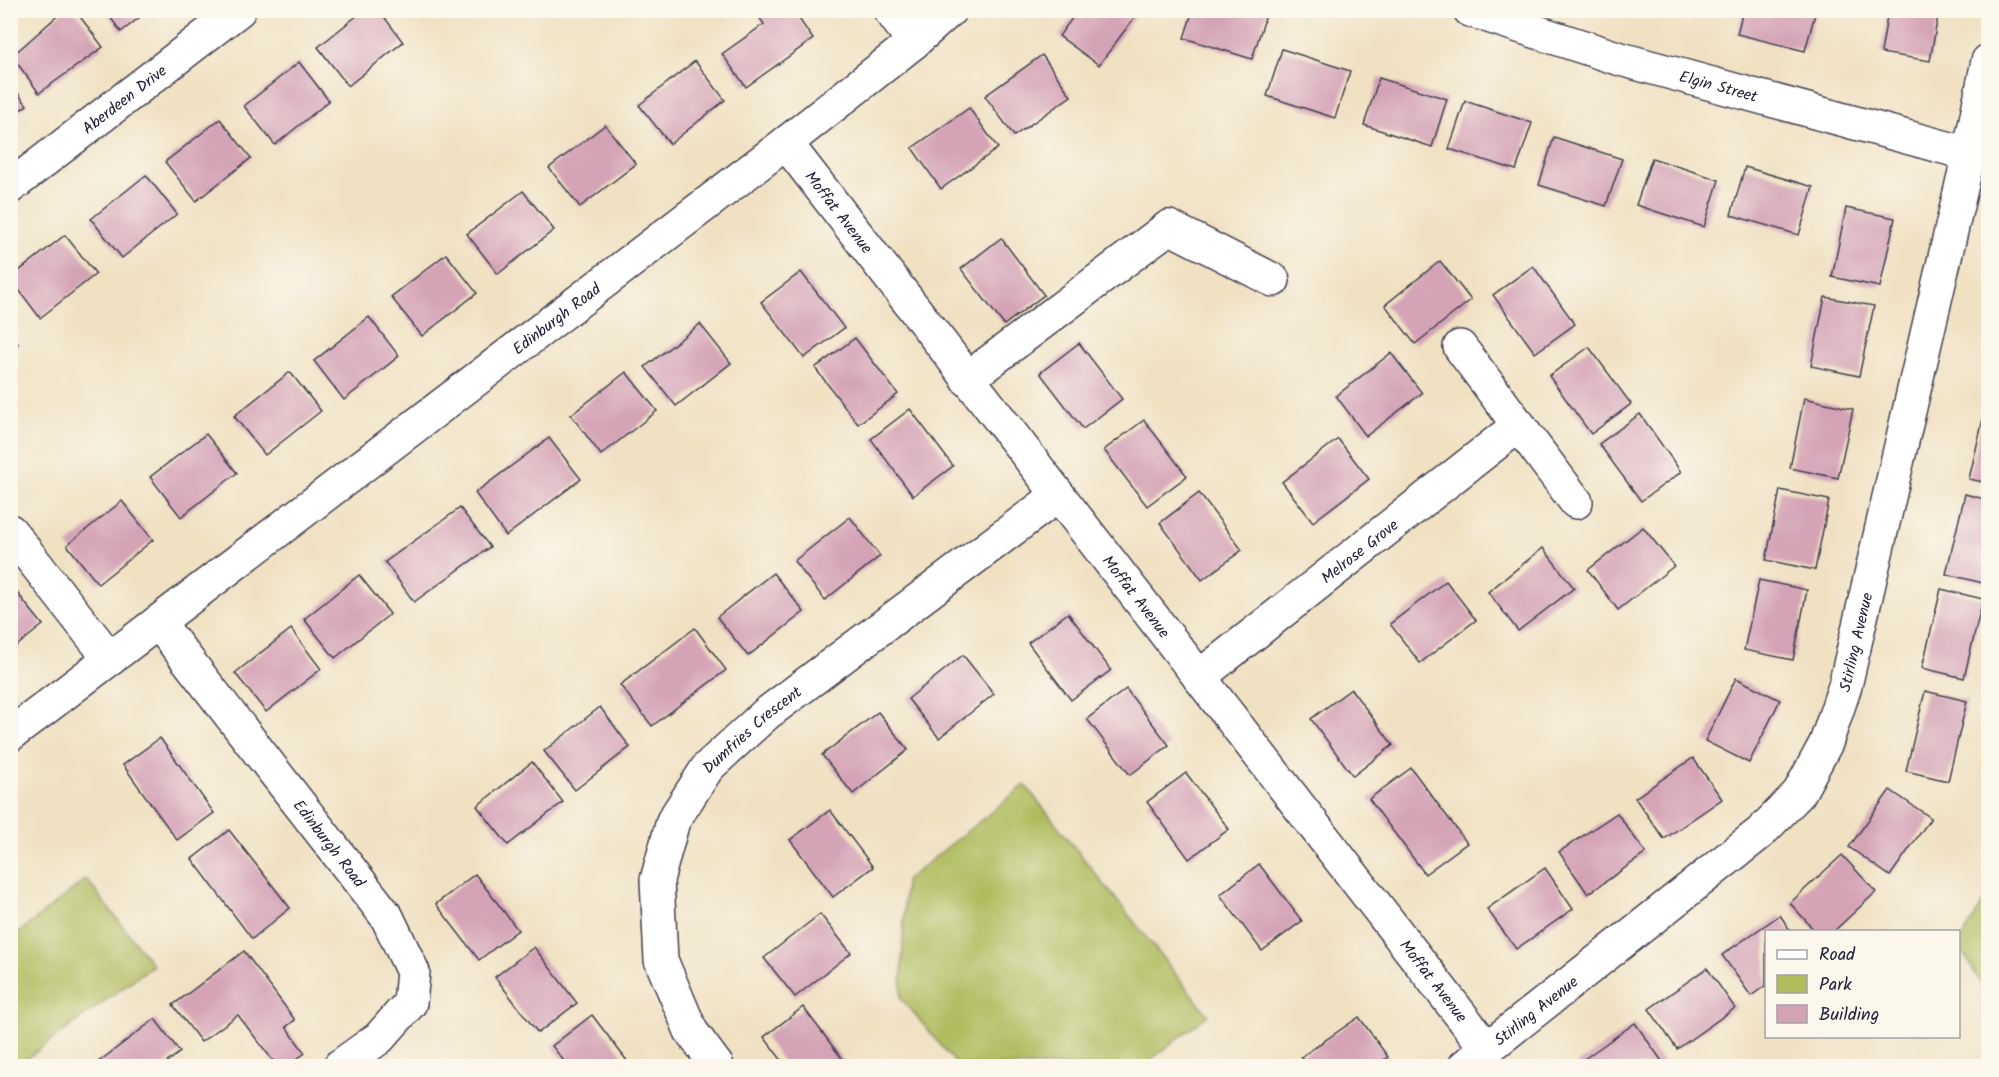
<svg xmlns="http://www.w3.org/2000/svg" width="1999" height="1077" font-family="Kalam,sans-serif">
	<style>
		.green { fill: #afbb5d; stroke: #686e4c; stroke-width: 1.5 }
		.building { fill: #d4a3b6 }
		.lines { fill: none; stroke-linecap: round; stroke-linejoin: round }
		.minor-casing { stroke: #413f4f; stroke-width: 36 }
		.minor { stroke: #fff; stroke-width: 33 }
		.labels { text-anchor: middle; stroke-width: 6; stroke-linejoin: round; paint-order: stroke }
		.street-label { font-size: 16px; fill: #22223b; stroke: #fbf7ec }
	</style>
	<rect width="100%" height="100%" fill="#fbf7ec"/>
	<filter id="ink" filterUnits="userSpaceOnUse"><feTurbulence type="fractalNoise" baseFrequency=".0167" numOctaves="2"/><feDisplacementMap in="SourceGraphic" scale="12" xChannelSelector="R" yChannelSelector="G"/><feConvolveMatrix kernelMatrix="1 2 1 2 8 2 1 2 1" color-interpolation-filters="sRGB"/></filter>
	<filter id="wash" filterUnits="userSpaceOnUse"><feTurbulence type="fractalNoise" baseFrequency=".008" numOctaves="4" result="noise"/><feDisplacementMap in="SourceGraphic" scale="24" xChannelSelector="R" yChannelSelector="G"/><feGaussianBlur stdDeviation="1.35" result="paint"/><feColorMatrix in="noise" values="0 0 0 0 0 0 0 0 0 0 0 0 0 0 0 0 0 1.4 0 .05"/><feComposite in="paint" operator="in"/></filter>
	<g filter="url(#wash)">
		<rect width="100%" height="100%" fill="#f0e1c3"/>
		<g class="green">
			<polygon points="1025,785 1208,1015 1143,1066 958,1066 901,998 905,881"/>
			<polygon points="86,879 153,965 17,1066 11,1066 11,939"/>
			<polygon points="1988,895 1988,995 1958,944"/>
		</g>
		<g id="blocks">
			<g class="building">
				<polygon points="64,10 75,10 103,47 39,93 12,56"/>
				<polygon points="105,10 149,10 121,32"/>
				<polygon points="364,10 379,10 403,42 348,86 318,47"/>
				<polygon points="754,10 793,10 813,39 746,87 722,54 764,24"/>
				<polygon points="1078,10 1140,10 1099,65 1059,36"/>
				<polygon points="1193,10 1267,12 1252,59 1184,38"/>
				<polygon points="1743,10 1816,10 1805,51 1737,34"/>
				<polygon points="1888,10 1939,10 1930,61 1881,53"/>
				<polygon points="1282,49 1350,71 1335,118 1267,96"/>
				<polygon points="1042,55 1071,96 1014,136 985,96"/>
				<polygon points="695,61 725,100 670,144 639,105"/>
				<polygon points="299,62 329,101 275,145 244,106"/>
				<polygon points="1379,78 1447,99 1432,147 1364,125"/>
				<polygon points="10,83 27,105 10,117"/>
				<polygon points="1465,101 1532,123 1516,170 1449,149"/>
				<polygon points="969,108 998,148 941,189 912,148"/>
				<polygon points="220,119 251,158 196,201 165,162"/>
				<polygon points="605,125 636,164 580,207 549,168"/>
				<polygon points="1554,137 1622,159 1606,206 1539,185"/>
				<polygon points="1652,158 1719,180 1704,227 1636,205"/>
				<polygon points="1745,167 1813,187 1799,235 1731,215"/>
				<polygon points="146,175 177,214 122,258 91,219"/>
				<polygon points="523,191 554,230 498,274 467,234"/>
				<polygon points="1846,208 1895,218 1880,287 1832,277"/>
				<polygon points="65,235 96,274 40,318 10,278"/>
				<polygon points="1001,238 1044,295 1004,325 961,269"/>
				<polygon points="446,254 477,293 422,336 391,297"/>
				<polygon points="1440,261 1471,300 1415,344 1385,305"/>
				<polygon points="1533,266 1575,324 1535,353 1493,295"/>
				<polygon points="801,272 844,328 804,358 761,302"/>
				<polygon points="1825,297 1874,306 1859,376 1811,366"/>
				<polygon points="369,317 399,356 344,400 314,361"/>
				<polygon points="700,324 731,363 676,406 645,367"/>
				<polygon points="10,335 18,344 10,350"/>
				<polygon points="855,338 898,394 858,424 815,368"/>
				<polygon points="1079,343 1122,399 1083,429 1040,373"/>
				<polygon points="1589,347 1631,404 1591,434 1549,376"/>
				<polygon points="1391,353 1422,393 1366,436 1336,396"/>
				<polygon points="290,372 321,411 265,455 234,416"/>
				<polygon points="626,372 657,411 601,455 571,415"/>
				<polygon points="1804,398 1853,409 1838,478 1790,468"/>
				<polygon points="1988,398 1988,483 1969,479"/>
				<polygon points="910,409 953,466 913,496 871,439"/>
				<polygon points="1640,414 1681,472 1641,501 1599,444"/>
				<polygon points="1144,420 1187,476 1147,506 1104,450"/>
				<polygon points="206,434 237,473 181,517 150,477"/>
				<polygon points="549,438 581,479 506,536 475,493"/>
				<polygon points="1338,439 1369,479 1313,522 1282,482"/>
				<polygon points="1780,490 1829,500 1815,570 1766,560"/>
				<polygon points="1199,493 1242,550 1202,580 1160,523"/>
				<polygon points="1965,494 1988,500 1987,584 1946,574"/>
				<polygon points="122,501 153,540 98,584 67,545"/>
				<polygon points="460,508 490,547 414,602 385,562"/>
				<polygon points="850,517 880,556 825,600 794,561"/>
				<polygon points="1643,527 1674,566 1618,610 1588,570"/>
				<polygon points="1543,548 1574,588 1518,631 1488,592"/>
				<polygon points="773,573 804,612 748,656 717,617"/>
				<polygon points="359,575 390,614 335,658 304,619"/>
				<polygon points="1759,580 1807,590 1793,660 1744,650"/>
				<polygon points="1446,581 1476,620 1420,663 1390,624"/>
				<polygon points="10,584 43,625 10,651"/>
				<polygon points="1941,589 1983,599 1964,678 1922,668"/>
				<polygon points="1068,613 1111,670 1071,700 1028,643"/>
				<polygon points="695,628 726,670 652,726 620,685"/>
				<polygon points="291,629 321,669 266,712 235,673"/>
				<polygon points="963,655 994,694 939,738 908,699"/>
				<polygon points="1736,678 1780,700 1749,763 1705,741"/>
				<polygon points="1126,689 1169,745 1130,775 1087,719"/>
				<polygon points="1351,689 1393,745 1353,776 1311,719"/>
				<polygon points="1925,691 1967,701 1948,781 1906,771"/>
				<polygon points="600,707 630,747 575,790 544,751"/>
				<polygon points="878,712 908,750 853,794 822,755"/>
				<polygon points="160,738 214,813 177,840 123,765"/>
				<polygon points="1693,758 1722,799 1664,839 1635,798"/>
				<polygon points="532,762 563,802 508,845 477,806"/>
				<polygon points="1411,768 1467,843 1425,874 1369,799"/>
				<polygon points="1186,773 1229,829 1189,859 1147,802"/>
				<polygon points="1890,790 1931,818 1890,876 1849,847"/>
				<polygon points="830,810 873,867 833,897 790,840"/>
				<polygon points="1617,813 1646,853 1588,894 1559,852"/>
				<polygon points="229,830 290,908 252,939 192,859"/>
				<polygon points="1842,855 1876,892 1833,932 1816,932 1790,903"/>
				<polygon points="1259,864 1302,921 1262,951 1220,895"/>
				<polygon points="1545,868 1573,909 1516,949 1487,909"/>
				<polygon points="475,874 518,930 479,960 436,904"/>
				<polygon points="820,914 851,953 795,997 764,958"/>
				<polygon points="1780,915 1791,932 1766,932 1766,985 1751,996 1722,955"/>
				<polygon points="534,947 577,1003 538,1033 495,977"/>
				<polygon points="244,951 295,1020 286,1027 305,1053 287,1066 277,1066 238,1015 201,1042 173,1005"/>
				<polygon points="1707,968 1735,1008 1677,1049 1649,1009"/>
				<polygon points="803,1007 846,1064 842,1066 786,1066 764,1037"/>
				<polygon points="592,1015 631,1066 568,1066 552,1046"/>
				<polygon points="1359,1017 1388,1057 1375,1066 1308,1066 1301,1057"/>
				<polygon points="155,1019 180,1052 162,1066 93,1066"/>
				<polygon points="1635,1023 1664,1064 1660,1066 1579,1066 1577,1064"/>
			</g>
		</g>
	</g>
	<g filter="url(#ink)">
		<use href="#blocks" fill-opacity="0" stroke="#413f4f" stroke-width="1.5"/>
		<g class="lines">
			<g class="minor-casing">
				<g id="minor">
					<polyline points="890,10 914,42"/>
					<path id="s1" d="M1470 10 1617 58 1969 154"/>
					<path id="s2" d="M786 143 1487 1049"/>
					<path id="s3" d="M10 187 239 10"/>
					<polyline points="1460,347 1576,502"/>
					<polyline points="967,379 1169,227 1273,280"/>
					<polyline points="10,531 110,659"/>
					<path id="s4" d="M158 622 387 917 413 972 410 1003 379 1038 340 1066"/>
					<path id="s5" d="M1199 677 1519 425"/>
					<path id="s6" d="M10 735 786 143 914 42 950 10"/>
					<path id="s7" d="M717 1066 691 1031 661 960 657 880 673 821 708 767 766 714 1057 496"/>
					<path id="s8" d="M1465 1066 1760 833 1799 793 1826 743 1845 686 1969 154 1988 61"/>
				</g>
			</g>
			<use href="#minor" class="minor"/>
		</g>
	</g>
	<g class="labels">
		<g class="street-label">
			<text dy="6" stroke="none"><textPath href="#s1" startOffset="260">Elgin Street</textPath></text>
			<text dy="6" stroke="none"><textPath href="#s3" startOffset="144">Aberdeen Drive</textPath></text>
			<text dy="6" stroke="none"><textPath href="#s2" startOffset="87">Moffat Avenue</textPath></text>
			<text dy="6" stroke="none"><textPath href="#s6" startOffset="687">Edinburgh Road</textPath></text>
			<text dy="6" stroke="none"><textPath href="#s5" startOffset="204">Melrose Grove</textPath></text>
			<text dy="6" stroke="none"><textPath href="#s2" startOffset="573">Moffat Avenue</textPath></text>
			<text dy="6" stroke="none"><textPath href="#s8" startOffset="594">Stirling Avenue</textPath></text>
			<text dy="6" stroke="none"><textPath href="#s7" startOffset="384">Dumfries Crescent</textPath></text>
			<text dy="6" stroke="none"><textPath href="#s4" startOffset="280">Edinburgh Road</textPath></text>
			<text dy="6" stroke="none"><textPath href="#s2" startOffset="1059">Moffat Avenue</textPath></text>
			<text dy="6" stroke="none"><textPath href="#s8" startOffset="90">Stirling Avenue</textPath></text>
		</g>
	</g>
	<rect width="1999" height="1077" fill="none" stroke="#fbf7ec" stroke-width="36"/>
	<rect x="1765" y="930" width="195" height="108" fill="#fbf7ec" stroke="#a4a2a5" stroke-width="1.5"/>
	<rect x="1777" y="950" width="30" height="9" fill="#ffffff" stroke="#a4a2a5" stroke-width="1.5"/>
	<text x="1819" y="960" font-size="18" fill="#22223b">Road</text>
	<rect x="1777" y="975" width="30" height="18" fill="#afbb5d" stroke="#a4a2a5" stroke-width="1.5"/>
	<text x="1819" y="990" font-size="18" fill="#22223b">Park</text>
	<rect x="1777" y="1005" width="30" height="18" fill="#d4a3b6" stroke="#a4a2a5" stroke-width="1.5"/>
	<text x="1819" y="1020" font-size="18" fill="#22223b">Building</text>
</svg>
